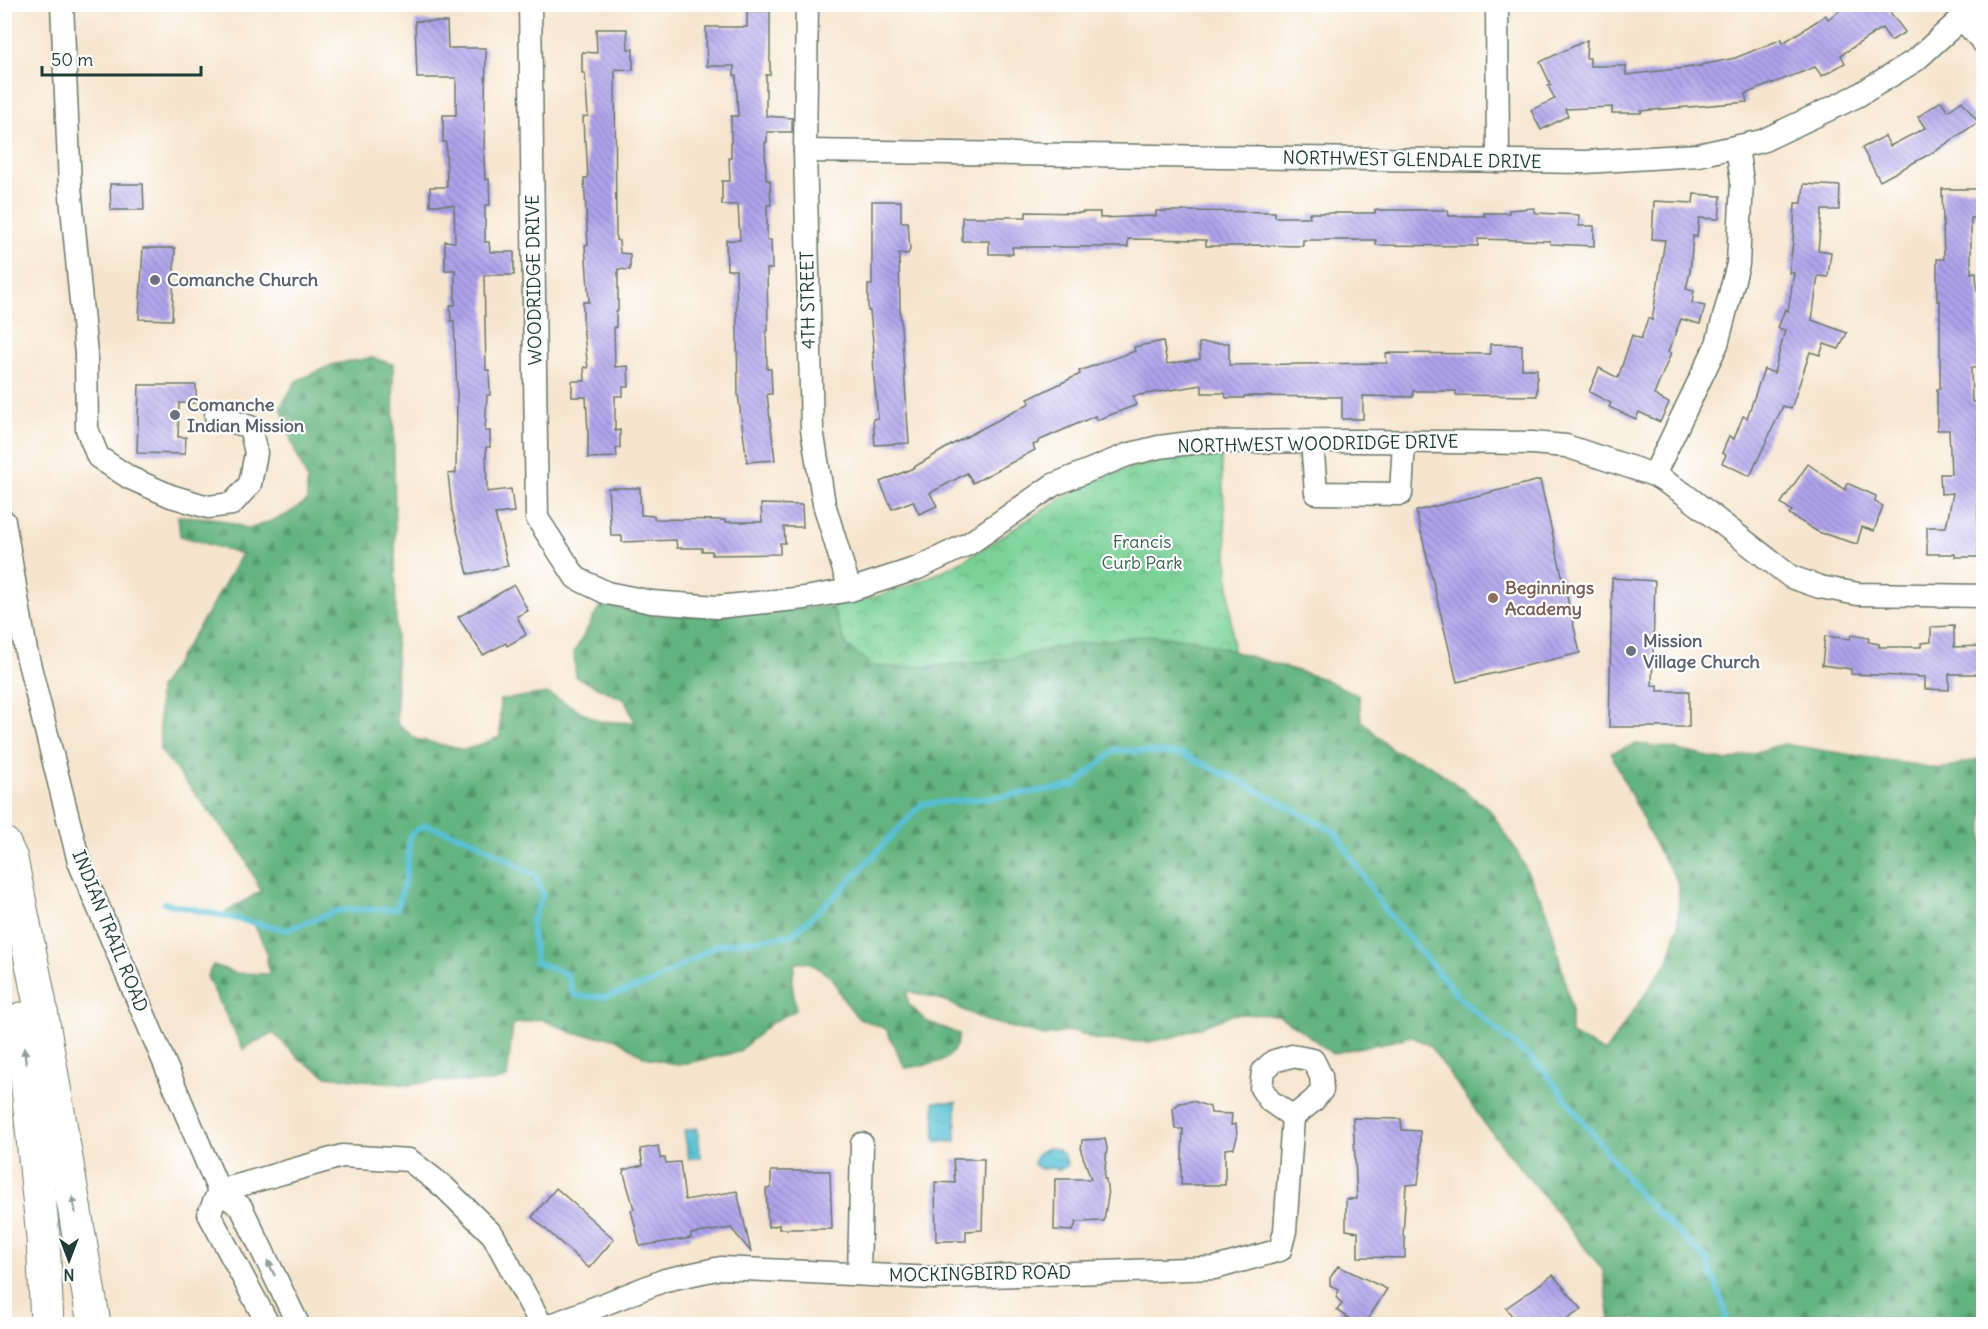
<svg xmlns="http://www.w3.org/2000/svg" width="1988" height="1329" font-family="Delius,sans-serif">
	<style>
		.forest { fill: url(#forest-firs); stroke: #41785a; stroke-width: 1.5 }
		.park { fill: url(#park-crowns); stroke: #4c8866; stroke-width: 1.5 }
		.water { fill: url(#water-ripples); stroke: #3b7e84; stroke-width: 1.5 }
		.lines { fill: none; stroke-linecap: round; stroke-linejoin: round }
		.stream { stroke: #57c0d4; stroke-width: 6 }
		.building { fill: url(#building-back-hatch) }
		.minor-casing { stroke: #6a786a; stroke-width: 25 }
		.highway-casing { stroke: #6a786a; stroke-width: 35 }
		.minor { stroke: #fff; stroke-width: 22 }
		.highway { stroke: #fff; stroke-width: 33 }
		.oneway { fill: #8f9e9a }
		.worship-dot { fill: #6b7280; stroke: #fff; stroke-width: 2 }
		.education-dot { fill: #8d6e63; stroke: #fff; stroke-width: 2 }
		.labels { text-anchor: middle; stroke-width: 4.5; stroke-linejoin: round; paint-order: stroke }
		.street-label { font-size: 18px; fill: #1f3d34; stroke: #fff }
		.worship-label { font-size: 18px; font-weight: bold; fill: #5b616d; stroke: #fff; text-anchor: start }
		.park-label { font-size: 18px; fill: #36624d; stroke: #fff }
		.education-label { font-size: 18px; font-weight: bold; fill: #785e54; stroke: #fff; text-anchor: start }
	</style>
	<defs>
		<pattern id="forest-firs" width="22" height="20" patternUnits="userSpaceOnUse" patternTransform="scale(1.5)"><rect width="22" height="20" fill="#63b480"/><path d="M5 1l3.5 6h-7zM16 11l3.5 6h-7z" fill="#51946a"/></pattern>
		<pattern id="park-crowns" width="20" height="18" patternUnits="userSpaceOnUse" patternTransform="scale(1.5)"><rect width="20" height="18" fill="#7ad298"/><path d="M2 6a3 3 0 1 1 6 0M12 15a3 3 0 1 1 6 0" fill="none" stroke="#63ac7d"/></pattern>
		<pattern id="water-ripples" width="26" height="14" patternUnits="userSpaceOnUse" patternTransform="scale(1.5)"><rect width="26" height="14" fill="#57c0d4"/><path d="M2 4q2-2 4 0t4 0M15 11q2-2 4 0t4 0" fill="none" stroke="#479dad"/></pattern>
		<pattern id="building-back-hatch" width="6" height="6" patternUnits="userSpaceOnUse" patternTransform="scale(1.5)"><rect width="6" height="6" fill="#afa2eb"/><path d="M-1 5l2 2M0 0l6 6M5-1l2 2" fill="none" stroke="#8e85bf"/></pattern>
	</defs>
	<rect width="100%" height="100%" fill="#fff"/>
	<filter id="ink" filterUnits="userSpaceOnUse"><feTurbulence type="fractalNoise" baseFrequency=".0167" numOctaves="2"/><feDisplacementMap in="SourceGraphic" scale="12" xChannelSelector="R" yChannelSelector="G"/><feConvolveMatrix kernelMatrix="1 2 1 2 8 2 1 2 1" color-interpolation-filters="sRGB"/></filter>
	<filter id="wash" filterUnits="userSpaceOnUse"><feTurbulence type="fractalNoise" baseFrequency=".008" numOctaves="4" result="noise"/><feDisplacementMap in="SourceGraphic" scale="24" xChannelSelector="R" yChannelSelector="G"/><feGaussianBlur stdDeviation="1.35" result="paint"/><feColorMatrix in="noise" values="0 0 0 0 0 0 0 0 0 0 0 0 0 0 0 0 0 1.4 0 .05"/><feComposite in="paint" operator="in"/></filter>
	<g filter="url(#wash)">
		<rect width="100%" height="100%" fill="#f6e5ce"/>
		<path class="forest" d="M372 358 393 364 397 723 416 739 465 750 500 737V700L547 693 598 721 635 723 625 700 576 677 574 653 601 604 653 615H714L831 606 847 646 924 667 1008 659 1055 647 1110 639 1148 635 1196 640 1324 679 1359 696 1361 720 1393 751 1429 764 1489 809 1516 850 1548 913 1571 1006V1034L1605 1052 1668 961 1678 926 1679 883 1657 849 1611 753 1637 744 1664 747 1727 761 1783 744 1941 769 1983 758V1324H1661L1633 1319 1610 1320 1603 1270 1485 1124 1430 1046 1411 1036C1385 1045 1358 1046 1332 1054L1304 1032 1278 1015 1234 1014 1177 1036 1148 1042 1097 1040 1074 1031 1044 1036 984 1020 943 1000 907 991 908 1003 926 1021 959 1034C955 1065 931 1064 905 1068L886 1029 858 1018 843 999 832 978 809 962 795 963 792 983 796 1010 771 1023 738 1052 678 1065 645 1057 615 1038 576 1034 541 1019 513 1024 507 1078 492 1082 433 1081 410 1085 326 1076 301 1060 273 1033 243 1049 207 977 213 965 236 973 269 974 266 950 253 922 221 915 261 891 241 851 160 750 159 689 209 611 242 554 180 536 178 516 213 518 250 529 286 515 307 501V479L292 443 281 407 296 381 334 364Z"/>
		<path class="park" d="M1221 457 1233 651 1196 640 1148 635 1055 647 1008 659 924 667H875L847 646 831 606C881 599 933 579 976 553 1018 527 1055 499 1101 479 1119 471 1147 463 1167 460 1185 458 1204 458 1221 457Z"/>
		<g class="water">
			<polygon points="934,1102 956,1102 956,1142 935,1141"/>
			<polygon points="697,1128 701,1157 689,1159 684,1131"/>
			<path d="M1048 1148C1059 1147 1067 1155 1067 1166L1059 1170 1052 1168 1041 1169 1034 1164C1035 1155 1040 1151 1048 1148Z"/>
		</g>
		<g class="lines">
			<polyline class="stream" points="165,903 287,930 340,910 397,909 406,877 410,835 425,825 471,839 536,876 543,895 531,924 536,962 566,974 575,996 605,997 651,983 717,945 792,935 838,893 922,804 990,798 1074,786 1115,750 1182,754 1243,783 1335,832 1385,910 1461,999 1544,1070 1643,1199 1707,1260 1727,1315 1723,1324"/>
		</g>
		<g id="blocks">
			<g class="building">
				<polygon points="1848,4 1884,4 1905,32 1891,41 1882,28 1841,55 1845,63 1822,76 1815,67 1745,94 1747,102 1641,111 1641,113 1612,113 1612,107 1565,109 1568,116 1541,130 1531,110 1555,99 1548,86 1551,85 1540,62 1587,40 1586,58 1590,58 1590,66 1626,66 1626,75 1701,66 1701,65 1735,58 1782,39 1783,43 1826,15 1828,19"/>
				<polygon points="747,11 770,11 770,75 766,75 766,116 792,118 792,132 767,132 767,142 765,142 766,180 770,180 771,205 767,205 767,240 771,240 772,269 767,269 768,331 766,331 767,369 771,369 772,394 767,394 775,460 747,462 738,394 736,270 727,270 726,240 740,240 738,205 722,205 722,181 730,181 729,158 731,158 731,116 738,116 736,75 734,75 734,66 707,66 706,27 747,27"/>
				<polygon points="415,21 447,22 448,48 486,48 484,158 485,180 489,179 490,205 485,205 485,242 489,242 490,252 514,252 514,275 484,275 486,370 489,370 490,395 487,395 485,431 490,431 490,447 486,447 487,492 511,489 514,512 495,514 508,566 468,574 452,510 448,474 456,473 457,393 454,321 451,321 450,305 455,305 455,270 445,270 445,241 455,242 454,205 430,205 430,187 447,187 446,142 443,142 443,115 456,115 456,78 417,78"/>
				<polygon points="596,29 627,29 628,49 633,49 633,70 615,69 616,240 619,241 620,253 630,254 630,270 618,269 618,311 616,312 616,327 614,327 615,367 628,366 629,387 623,387 623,396 615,396 615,431 620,430 620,448 616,448 617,457 588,458 588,432 586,397 572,397 572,381 585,381 584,367 588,368 583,327 583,302 589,302 585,245 588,245 584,178 588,178 586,141 584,141 583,117 588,116 585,73 582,73 582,52 597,53"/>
				<polygon points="1941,101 1948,111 1962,101 1978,122 1937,150 1880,181 1862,148 1885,136 1890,146 1925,128 1918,117"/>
				<polygon points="110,184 143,184 144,210 111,210"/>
				<polygon points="1804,184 1840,186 1839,210 1822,210 1818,250 1831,252 1828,277 1818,276 1812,320 1847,333 1839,349 1824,344 1820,355 1810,352 1791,409 1783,406 1750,476 1722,463 1726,455 1722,453 1729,436 1734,439 1743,416 1747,418 1764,369 1774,373 1785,330 1778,328 1785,309 1788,311 1794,273 1789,273 1793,242 1795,203 1802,203"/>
				<polygon points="1942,189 1982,189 1983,218 1971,218 1971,273 1976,272 1977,290 1979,290 1978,351 1981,351 1981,368 1971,368 1972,402 1979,401 1979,447 1981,469 1983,469 1983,505 1978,505 1978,557 1955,557 1955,554 1927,554 1927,527 1946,527 1953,493 1941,494 1940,474 1951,474 1949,430 1937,430 1937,389 1940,389 1940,301 1937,301 1937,259 1944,259"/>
				<polygon points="1694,194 1721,196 1719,219 1699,218 1697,237 1693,236 1690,272 1686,289 1694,291 1692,303 1705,306 1700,324 1681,319 1668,352 1671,353 1654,395 1669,403 1660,422 1639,412 1636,419 1609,407 1611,403 1589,392 1599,368 1618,378 1632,335 1641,339 1648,318 1652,320 1665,240 1652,239 1654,201 1693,203"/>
				<polygon points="872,201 901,201 901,222 908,222 910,250 908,254 899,253 900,311 909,443 875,445 873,419 878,418 874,378 873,352 874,352 870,311 868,311 868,285 872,285"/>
				<polygon points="1534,208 1534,212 1537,213 1579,215 1579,226 1594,226 1594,246 1550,244 1550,241 1478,239 1478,246 1376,245 1376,240 1303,240 1303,246 1249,245 1249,246 1206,246 1206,240 1128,239 1128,247 1012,247 1013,254 989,254 989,241 962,241 962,217 1026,217 1026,212 1082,213 1082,212 1100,212 1100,218 1156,216 1156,211 1180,211 1275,212 1275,217 1310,217 1309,213 1375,213 1375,210 1448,210 1449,216 1485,216 1484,213 1509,213 1509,210"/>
				<polygon points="143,248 175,248 172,320 139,319"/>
				<polygon points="1163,341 1167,364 1200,359 1199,343 1229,343 1229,365 1387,363 1386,353 1490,354 1490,344 1522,345 1522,369 1537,369 1537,396 1456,395 1456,391 1413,391 1413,397 1363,396 1363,419 1342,419 1342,397 1244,396 1244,398 1226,398 1225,393 1202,393 1202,385 1133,396 1136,405 1097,420 1095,416 1038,441 1038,443 1033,445 1035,450 973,483 967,473 930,493 937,506 919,514 913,501 892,509 880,482 911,469 953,444 1030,403 1028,399 1080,374 1079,371 1135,351 1134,347"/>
				<polygon points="139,385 196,385 196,403 179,403 178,437 186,437 185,454 137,453"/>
				<polygon points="1808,464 1845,490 1847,483 1876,496 1875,502 1883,506 1874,531 1862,527 1857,544 1818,532 1789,514 1792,511 1781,503"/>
				<polygon points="1540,480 1580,653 1457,682 1416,511"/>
				<polygon points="608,488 640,488 641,515 654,516 654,519 725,520 725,522 762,522 761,504 802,505 803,527 784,527 785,543 780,543 780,554 712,555 712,551 702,551 702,548 677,548 676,540 622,542 622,536 611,536"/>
				<polygon points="1612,578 1655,581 1652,686 1658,685 1658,691 1689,691 1689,727 1609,727"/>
				<polygon points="514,585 528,611 517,616 526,635 507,646 506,643 483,655 458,617"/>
				<polygon points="1954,626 1954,647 1983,646 1983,674 1949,674 1949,690 1925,689 1925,677 1851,674 1851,669 1822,665 1825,636 1850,639 1851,635 1869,638 1868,642 1879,644 1879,647 1921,647 1921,643 1931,642 1931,627"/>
				<polygon points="1193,1101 1210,1107 1211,1113 1232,1114 1231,1125 1236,1124 1237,1137 1234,1148 1225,1149 1225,1185 1181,1185 1183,1129 1175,1129 1173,1108 1180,1103"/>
				<polygon points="1353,1118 1401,1119 1402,1130 1420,1131 1421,1160 1418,1184 1406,1185 1403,1236 1405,1239 1405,1258 1358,1257 1358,1232 1346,1230 1346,1199 1357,1199"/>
				<polygon points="1105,1139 1107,1148 1104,1179 1106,1179 1108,1196 1104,1221 1076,1222 1073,1231 1054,1230 1055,1179 1091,1179 1081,1151 1082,1140"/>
				<polygon points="658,1146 660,1158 665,1158 666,1163 680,1162 685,1200 737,1191 751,1252 731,1228 691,1234 691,1238 640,1246 631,1210 634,1209 623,1170 643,1165 640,1149"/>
				<polygon points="953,1159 984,1159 982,1230 966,1231 966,1241 936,1241 935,1182 955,1183"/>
				<polygon points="771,1171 830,1171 832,1229 779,1229 779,1225 768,1227 766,1189 771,1188"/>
				<polygon points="556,1188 614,1239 589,1268 532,1217"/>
				<polygon points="1338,1266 1387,1289 1365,1324 1352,1321 1337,1310 1342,1304 1336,1297 1339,1290 1330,1285 1330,1278"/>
				<polygon points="1553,1275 1582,1309 1560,1324 1518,1324 1506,1308"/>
			</g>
		</g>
	</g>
	<g filter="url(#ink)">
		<use href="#blocks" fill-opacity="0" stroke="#6a786a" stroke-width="1.5"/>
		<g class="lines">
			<g class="minor-casing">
				<g id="minor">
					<polyline points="62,4 70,186 86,354 87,429 98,457 130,478 171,496 208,507 232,504 250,484 256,453 250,427 216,416"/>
					<polyline points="530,4 537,518 576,578 607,593 652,602 717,607 805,598 850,590 918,568 970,543 1053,485 1127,455 1159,447 1198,442 1359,441 1532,443 1566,446 1654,475 1683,493 1791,577 1820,587 1858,594 1984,596"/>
					<polyline points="807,4 805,151 812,429 824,504 850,590"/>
					<polyline points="1497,4 1498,161"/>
					<polyline points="1962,19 1984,43"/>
					<polyline points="805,151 1585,162 1698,155 1762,141 1857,96 1916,60 1977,4"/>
					<polyline points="1312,441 1316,493 1401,494 1404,441"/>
					<polyline points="1654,475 1717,344 1738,264 1742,181 1737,147"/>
					<polyline points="4,521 26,651 79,862 219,1191 241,1207 298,1324"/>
					<polygon points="1292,1056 1313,1060 1321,1076 1322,1090 1314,1100 1293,1117 1270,1101 1261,1088 1263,1071 1274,1061"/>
					<polyline points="219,1191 342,1156 409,1160 444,1187 493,1235 541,1324"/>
					<polyline points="219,1191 209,1214 268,1324"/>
					<polyline points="859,1274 862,1144"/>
					<polyline points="554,1324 665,1280 721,1268 935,1278 1215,1268 1280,1250 1285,1231 1293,1117"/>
				</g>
			</g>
			<g class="highway-casing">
				<g id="highway">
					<polyline points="4,844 11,859 39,999 94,1324"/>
					<polyline points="21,1019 43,1237 47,1324"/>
				</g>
			</g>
			<use href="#minor" class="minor"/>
			<use href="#highway" class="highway"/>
		</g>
		<defs><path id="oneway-solid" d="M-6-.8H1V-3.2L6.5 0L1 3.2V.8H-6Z" transform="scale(1.5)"/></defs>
		<g class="oneway">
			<use href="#oneway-solid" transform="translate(25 1056) rotate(-96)"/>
			<use href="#oneway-solid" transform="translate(74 1205) rotate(-100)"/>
			<use href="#oneway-solid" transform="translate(271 1268) rotate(-116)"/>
		</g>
	</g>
	<g class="worship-dot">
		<circle cx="155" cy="280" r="6"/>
		<circle cx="175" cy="415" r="6"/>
		<circle cx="1631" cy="651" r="6"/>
	</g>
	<circle class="education-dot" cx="1493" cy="598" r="6"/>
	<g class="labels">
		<g class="street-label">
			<text transform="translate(1412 160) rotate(1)" y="6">NORTHWEST GLENDALE DRIVE</text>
			<text transform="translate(534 280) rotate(-91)" y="6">WOODRIDGE DRIVE</text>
			<text transform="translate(808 300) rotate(-91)" y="6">4TH STREET</text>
			<text transform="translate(1318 444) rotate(-1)" y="6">NORTHWEST WOODRIDGE DRIVE</text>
			<text transform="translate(110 931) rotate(68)" y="6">INDIAN TRAIL ROAD</text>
			<text transform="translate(980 1274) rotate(-1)" y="6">MOCKINGBIRD ROAD</text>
		</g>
		<g class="worship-label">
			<text x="167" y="286">Comanche Church</text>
			<text x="187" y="411">Comanche<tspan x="187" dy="21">Indian Mission</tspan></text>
			<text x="1643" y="647">Mission<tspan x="1643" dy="21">Village Church</tspan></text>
		</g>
		<g class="park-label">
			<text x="1142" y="548">Francis<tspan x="1142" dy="21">Curb Park</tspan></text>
		</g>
		<g class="education-label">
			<text x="1505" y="594">Beginnings<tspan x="1505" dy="21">Academy</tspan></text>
		</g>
	</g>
	<rect width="1988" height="1329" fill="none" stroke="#fff" stroke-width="24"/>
	<g transform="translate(69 1260) rotate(180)" stroke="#ffffff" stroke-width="4.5" paint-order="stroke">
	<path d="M0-4.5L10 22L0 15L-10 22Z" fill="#1f3d34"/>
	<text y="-9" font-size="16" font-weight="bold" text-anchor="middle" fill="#1f3d34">N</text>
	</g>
	<path d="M42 66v9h159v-9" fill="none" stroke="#1f3d34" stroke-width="3"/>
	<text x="51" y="66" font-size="18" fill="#1f3d34" stroke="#ffffff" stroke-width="4.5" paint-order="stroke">50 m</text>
</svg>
